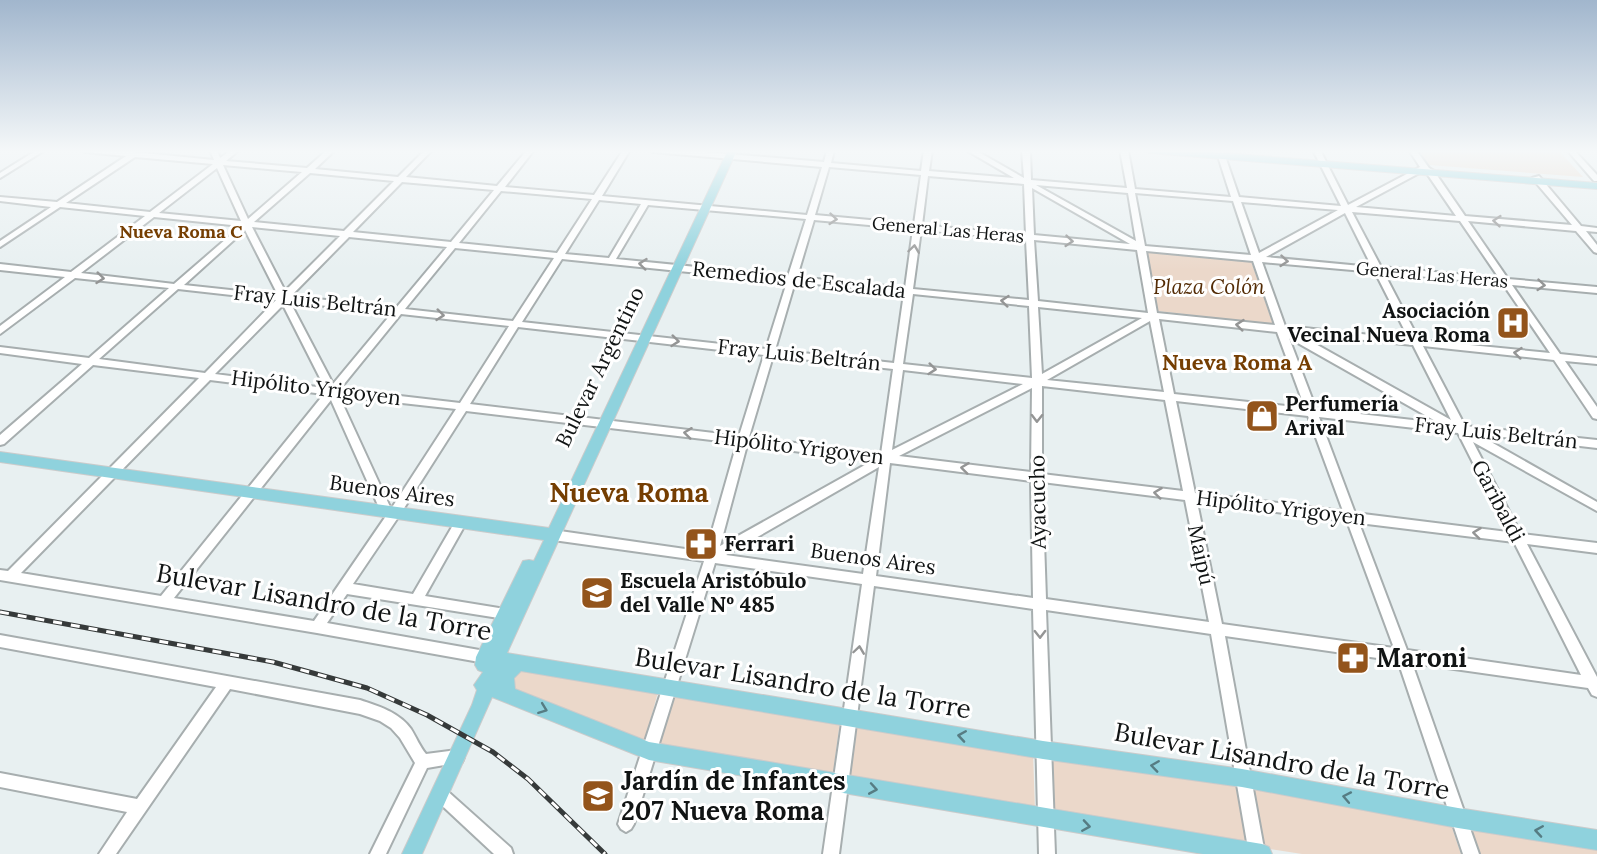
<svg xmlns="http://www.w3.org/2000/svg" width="1597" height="854" font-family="Lora,serif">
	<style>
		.green { fill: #ebd8ca }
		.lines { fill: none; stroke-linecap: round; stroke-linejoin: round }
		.minor-casing { stroke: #a7aeaf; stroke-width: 4 }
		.major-casing { stroke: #cbcbcb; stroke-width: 2 }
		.minor { fill: #fff; fill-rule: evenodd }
		.major { fill: #8fd2dd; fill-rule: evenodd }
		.rail-casing { stroke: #363a3a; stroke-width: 5 }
		.rail { stroke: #fff; stroke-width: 3; stroke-dasharray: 9; stroke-linecap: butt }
		.oneway { stroke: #949595 }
		.oneway2 { stroke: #567c83 }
		.labels { text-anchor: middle; stroke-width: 6; stroke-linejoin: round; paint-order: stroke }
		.far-street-label { font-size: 18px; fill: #111414; stroke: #fff }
		.far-neighbourhood-label { font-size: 18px; font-weight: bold; fill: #753e02; stroke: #fff }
		.street-label { font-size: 21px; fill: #111414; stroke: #fff }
		.park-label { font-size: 21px; font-style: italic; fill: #542c06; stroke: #fff }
		.poi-label { font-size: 21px; font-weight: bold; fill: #111414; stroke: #fff; text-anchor: start }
		.neighbourhood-label { font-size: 22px; font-weight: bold; fill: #753e02; stroke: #fff }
		.near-street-label { font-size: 26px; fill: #111414; stroke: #fff }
		.near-poi-label { font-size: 26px; font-weight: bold; fill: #111414; stroke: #fff; text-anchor: start }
		.district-label { font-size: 27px; font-weight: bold; fill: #753e02; stroke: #fff }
	</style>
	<rect width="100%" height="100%" fill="#e8f0f1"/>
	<g class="green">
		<polygon points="1418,150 1558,150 1583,177 1429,165"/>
		<polygon points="1146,250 1251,261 1273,324 1157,311"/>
		<polygon points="516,669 658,692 645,740 511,688"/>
		<polygon points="672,694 840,721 833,774 657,745"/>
		<polygon points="856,725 1033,753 1035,809 850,778"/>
		<polygon points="1049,756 1236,785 1247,844 1052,812"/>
		<polygon points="1252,788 1449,819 1461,854 1302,854 1264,848"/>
		<polygon points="1465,824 1597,844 1597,854 1477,854"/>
	</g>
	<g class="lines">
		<g class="minor-casing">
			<g id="minor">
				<polygon points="37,150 45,150 0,178 0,173"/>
				<path d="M82 150 134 152 214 160 210 150H217L220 158 231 150H239L226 161 307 168 327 150H335L315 169 398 177 425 150H432L406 177 497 186 527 150H534L505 187 594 195 623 150H630L602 196 807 215 822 167 653 152 650 150H682L824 162 827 150H834L831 163 921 171 924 150H932L929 171 1014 178 966 150H975L1024 178 1022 150H1030L1031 180 1127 188 1120 150H1128L1135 189 1231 197 1216 150H1223L1239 197 1341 206 1313 150H1320L1348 205 1420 167 1409 150H1416L1429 168 1434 171 1465 216 1572 225 1532 178 1539 176 1581 226 1597 228V232L1586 231 1597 245V253L1594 252 1576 231 1468 221 1508 279 1597 287V293L1512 285 1560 354 1597 358V364L1565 361 1597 407V419L1593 418 1554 360 1423 346 1465 426 1597 440V448L1477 434 1597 502V511L1473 442 1521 534 1597 543V553L1527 544 1597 677V697L1592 695 1588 688 1412 663 1479 854H1463L1398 661 1225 636 1265 854H1249L1211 634 1046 610 1055 854H1039L1033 609 874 586 839 854H823L862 584 715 563 634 824 631 829 626 832 621 829 618 824 704 561 553 540 549 538 547 535 549 532 553 530 706 552 737 443 466 411 399 516 353 584 413 594 456 520 460 518 464 520 466 523 425 596 505 609 510 610 511 614 510 618 505 619 347 594 327 623 485 651 490 653 492 657 490 661 485 663 317 633 0 580V570L8 571 199 378 93 365 4 444 0 445V435L82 364 0 353V347L89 358 169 288 75 278 0 334V326L65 277 0 270V264L71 272 145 216 60 207 0 247V241L51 207 0 201V197L57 202 126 156 85 152ZM135 157 213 164 150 212 66 203ZM223 165 302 172 248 219ZM829 167 921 175 914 224 815 215ZM217 168 241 221 159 213ZM1423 171 1428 175 1456 216 1356 207ZM310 173 394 181 344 231 254 222ZM928 176 1024 184 1026 235 922 225ZM402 182 494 190 451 242 353 232ZM1036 185 1128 193 1136 241ZM1032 188 1130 244 1034 235ZM501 191 592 199 557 253 459 243ZM1135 193 1233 201 1251 255 1145 246ZM599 200 641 204 609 258 565 254ZM1241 202 1338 210 1259 253ZM648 205 806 219 788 276 616 259ZM1352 212 1460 221 1499 278 1381 267ZM1345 213 1372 267 1266 257ZM154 217 241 226 174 284 81 273ZM814 220 913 229 905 288 797 277ZM252 227 340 236 285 291ZM245 230 278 295 184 285ZM921 230 1026 240 1029 300 913 289ZM349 237 447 247 396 308 291 296ZM1034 240 1137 250 1148 313 1038 301ZM455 248 554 258 513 321 405 309ZM1146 251 1253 261 1275 325 1157 313ZM562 259 787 282 766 349 522 322ZM1262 262 1375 272 1409 339 1285 326ZM1384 273 1503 284 1550 353 1419 340ZM795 282 904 293 894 363 775 350ZM178 289 276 300 205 373 99 359ZM913 294 1029 306 1032 378 903 364ZM290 302 392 313 333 384ZM283 305 325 388 215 374ZM1038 307 1142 318 1042 374ZM401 314 509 326 460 403 340 389ZM1159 319 1277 332 1305 408 1174 394ZM1150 321 1164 392 1047 380ZM518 327 764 355 739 436 470 404ZM1296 333 1413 345 1451 420ZM1289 338 1439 423 1316 409ZM773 356 893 369 881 454 749 437ZM903 370 1023 384 892 450ZM210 380 324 394 161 596 21 573ZM1042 386 1165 400 1183 491 1042 474ZM1032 388 1031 472 899 456ZM339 396 456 409 391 509ZM331 400 381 512 383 515 386 516 314 621 174 598ZM1176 401 1308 416 1343 511 1195 493ZM1319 417 1458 433 1508 532 1355 513ZM747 445 872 461 720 546ZM890 463 1031 481 1033 598 876 576ZM879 467 863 574 726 555ZM1042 482 1185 500 1209 622 1046 599ZM1197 502 1347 521 1394 648 1222 624ZM1359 523 1514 542 1581 675 1407 650Z"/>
				<polygon points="1567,150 1574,150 1597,175 1597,181 1594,181"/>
				<path d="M0 635 360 700C378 706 399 712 411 729 416 737 420 747 426 754L457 750 462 752 464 757 462 762 427 768 386 854H370L415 763 400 738 391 728 380 721 360 714 230 689 116 854H99L127 812 0 787V773L137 799 216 687 0 647Z"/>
				<polygon points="440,787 445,789 511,848 513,854 494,854 435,799 433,794 435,789"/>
			</g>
		</g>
		<g class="major-casing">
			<g id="major">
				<polygon points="728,150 737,150 507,653 1043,741 1242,769 1458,808 1597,830 1597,850 1458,828 1242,787 1043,759 521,671 514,678 515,689 649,742 1262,844 1269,847 1272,854 1203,854 649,760 492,697 422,854 402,854 472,705 477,690 474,685 483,672 478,670 475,665 476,657 523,561 529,560 534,561 544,540 0,462 0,452 549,528"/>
				<polygon points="1145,150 1187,150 1597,183 1597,189 1149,153"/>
			</g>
		</g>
		<use href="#minor" class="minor"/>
		<use href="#major" class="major"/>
		<g class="rail-casing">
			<polyline id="rail" points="0,612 273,662 367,688 427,715 493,752 528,779 605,854"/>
		</g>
		<use href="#rail" class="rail"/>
	</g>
	<defs><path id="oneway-chevron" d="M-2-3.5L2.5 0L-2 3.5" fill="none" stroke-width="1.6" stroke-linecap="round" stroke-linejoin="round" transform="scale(1.5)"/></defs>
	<g class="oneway">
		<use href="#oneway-chevron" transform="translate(833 219) rotate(5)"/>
		<use href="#oneway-chevron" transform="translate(1497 221) rotate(-175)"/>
		<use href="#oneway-chevron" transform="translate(1069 241) rotate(5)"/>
		<use href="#oneway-chevron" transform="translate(914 249) rotate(-82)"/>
		<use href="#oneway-chevron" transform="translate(1284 261) rotate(5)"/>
		<use href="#oneway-chevron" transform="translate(643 264) rotate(-174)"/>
		<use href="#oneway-chevron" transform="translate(100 278) rotate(6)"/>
		<use href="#oneway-chevron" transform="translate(1541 285) rotate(5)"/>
		<use href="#oneway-chevron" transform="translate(1005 301) rotate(-174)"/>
		<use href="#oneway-chevron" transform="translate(440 315) rotate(6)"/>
		<use href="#oneway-chevron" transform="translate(1240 325) rotate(-174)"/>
		<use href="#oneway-chevron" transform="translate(675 341) rotate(6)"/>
		<use href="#oneway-chevron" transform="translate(1518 353) rotate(-174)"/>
		<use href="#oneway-chevron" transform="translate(932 369) rotate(6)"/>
		<use href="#oneway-chevron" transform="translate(1037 418) rotate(91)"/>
		<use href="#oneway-chevron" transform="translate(688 433) rotate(-173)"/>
		<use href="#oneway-chevron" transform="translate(965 468) rotate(-173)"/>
		<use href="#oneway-chevron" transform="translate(1158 493) rotate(-173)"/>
		<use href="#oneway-chevron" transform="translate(1477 533) rotate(-173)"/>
		<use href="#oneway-chevron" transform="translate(1040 634) rotate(89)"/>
		<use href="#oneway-chevron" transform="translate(859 650) rotate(-82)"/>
	</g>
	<g class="oneway2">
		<use href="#oneway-chevron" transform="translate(543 709) rotate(21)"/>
		<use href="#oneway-chevron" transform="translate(962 736) rotate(-171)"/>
		<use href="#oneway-chevron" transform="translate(1155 766) rotate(-172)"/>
		<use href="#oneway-chevron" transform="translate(873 789) rotate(10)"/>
		<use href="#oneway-chevron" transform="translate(1347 797) rotate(-169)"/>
		<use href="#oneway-chevron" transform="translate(1086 826) rotate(9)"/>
		<use href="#oneway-chevron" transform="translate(1539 831) rotate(-171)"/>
	</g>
	<linearGradient id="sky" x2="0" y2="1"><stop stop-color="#a1b6cd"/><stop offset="0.56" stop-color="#f5f8f9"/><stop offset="1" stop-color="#f5f8f9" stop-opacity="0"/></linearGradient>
	<rect width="1597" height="270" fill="url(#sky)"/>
	<defs>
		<g id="hospital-square" transform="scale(1.725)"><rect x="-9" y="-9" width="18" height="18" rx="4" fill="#93541b" stroke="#fff"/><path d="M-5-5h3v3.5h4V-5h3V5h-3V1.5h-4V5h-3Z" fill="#fff"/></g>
		<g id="shop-square" transform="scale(1.725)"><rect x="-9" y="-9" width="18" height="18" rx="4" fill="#93541b" stroke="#fff"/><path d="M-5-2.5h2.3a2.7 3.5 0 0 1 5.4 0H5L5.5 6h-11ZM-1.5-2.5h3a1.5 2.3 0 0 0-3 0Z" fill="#fff"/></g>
		<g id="pharmacy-square" transform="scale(1.725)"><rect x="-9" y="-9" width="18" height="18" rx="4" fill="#93541b" stroke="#fff"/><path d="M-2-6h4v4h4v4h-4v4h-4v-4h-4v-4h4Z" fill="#fff"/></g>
		<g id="school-square" transform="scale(1.725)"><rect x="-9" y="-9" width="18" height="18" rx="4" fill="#93541b" stroke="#fff"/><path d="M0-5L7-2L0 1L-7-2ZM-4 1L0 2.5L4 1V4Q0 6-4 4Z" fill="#fff"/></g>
	</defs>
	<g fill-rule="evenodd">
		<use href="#hospital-square" x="1513" y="323"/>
		<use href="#shop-square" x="1262" y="416"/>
		<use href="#pharmacy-square" x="701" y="544"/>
		<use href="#school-square" x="597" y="593"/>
		<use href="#pharmacy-square" x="1353" y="658"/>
		<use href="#school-square" x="598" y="796"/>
	</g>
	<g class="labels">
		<g class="far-street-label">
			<text transform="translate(948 230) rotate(5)" y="6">General Las Heras</text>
			<text transform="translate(1432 275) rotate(5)" y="6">General Las Heras</text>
		</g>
		<g class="far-neighbourhood-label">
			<text x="181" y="238">Nueva Roma C</text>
		</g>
		<g class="street-label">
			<text transform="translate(799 280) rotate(6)" y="7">Remedios de Escalada</text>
			<text transform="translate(315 301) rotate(6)" y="7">Fray Luis Beltrán</text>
			<text transform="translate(799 355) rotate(6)" y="7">Fray Luis Beltrán</text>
			<text transform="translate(600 367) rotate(-64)" y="7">Bulevar Argentino</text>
			<text transform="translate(316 388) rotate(7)" y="7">Hipólito Yrigoyen</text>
			<text transform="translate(1496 433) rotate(6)" y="7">Fray Luis Beltrán</text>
			<text transform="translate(799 447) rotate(7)" y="7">Hipólito Yrigoyen</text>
			<text transform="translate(392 491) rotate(8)" y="7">Buenos Aires</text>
			<text transform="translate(1498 501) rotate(62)" y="7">Garibaldi</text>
			<text transform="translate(1038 502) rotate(-91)" y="7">Ayacucho</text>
			<text transform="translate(1281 508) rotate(7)" y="7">Hipólito Yrigoyen</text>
			<text transform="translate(1201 555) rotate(78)" y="7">Maipú</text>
			<text transform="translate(873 559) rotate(8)" y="7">Buenos Aires</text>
		</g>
		<g class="park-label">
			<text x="1209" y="294">Plaza Colón</text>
		</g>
		<g class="poi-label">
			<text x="1490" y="318" text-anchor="end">Asociación<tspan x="1490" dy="24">Vecinal Nueva Roma</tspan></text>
			<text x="1285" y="411">Perfumería<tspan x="1285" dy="24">Arival</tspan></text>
			<text x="724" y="551">Ferrari</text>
			<text x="620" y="588">Escuela Aristóbulo<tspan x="620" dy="24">del Valle Nº 485</tspan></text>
		</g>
		<g class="neighbourhood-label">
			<text x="1237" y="370">Nueva Roma A</text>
		</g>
		<g class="near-street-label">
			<text transform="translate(324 602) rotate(10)" y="9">Bulevar Lisandro de la Torre</text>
			<text transform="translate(803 683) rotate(9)" y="9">Bulevar Lisandro de la Torre</text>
			<text transform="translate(1282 761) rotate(10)" y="9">Bulevar Lisandro de la Torre</text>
		</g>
		<g class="near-poi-label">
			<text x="1376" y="667">Maroni</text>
			<text x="621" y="790">Jardín de Infantes<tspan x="621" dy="30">207 Nueva Roma</tspan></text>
		</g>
		<g class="district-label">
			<text x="629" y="502">Nueva Roma</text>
		</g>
	</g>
</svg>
